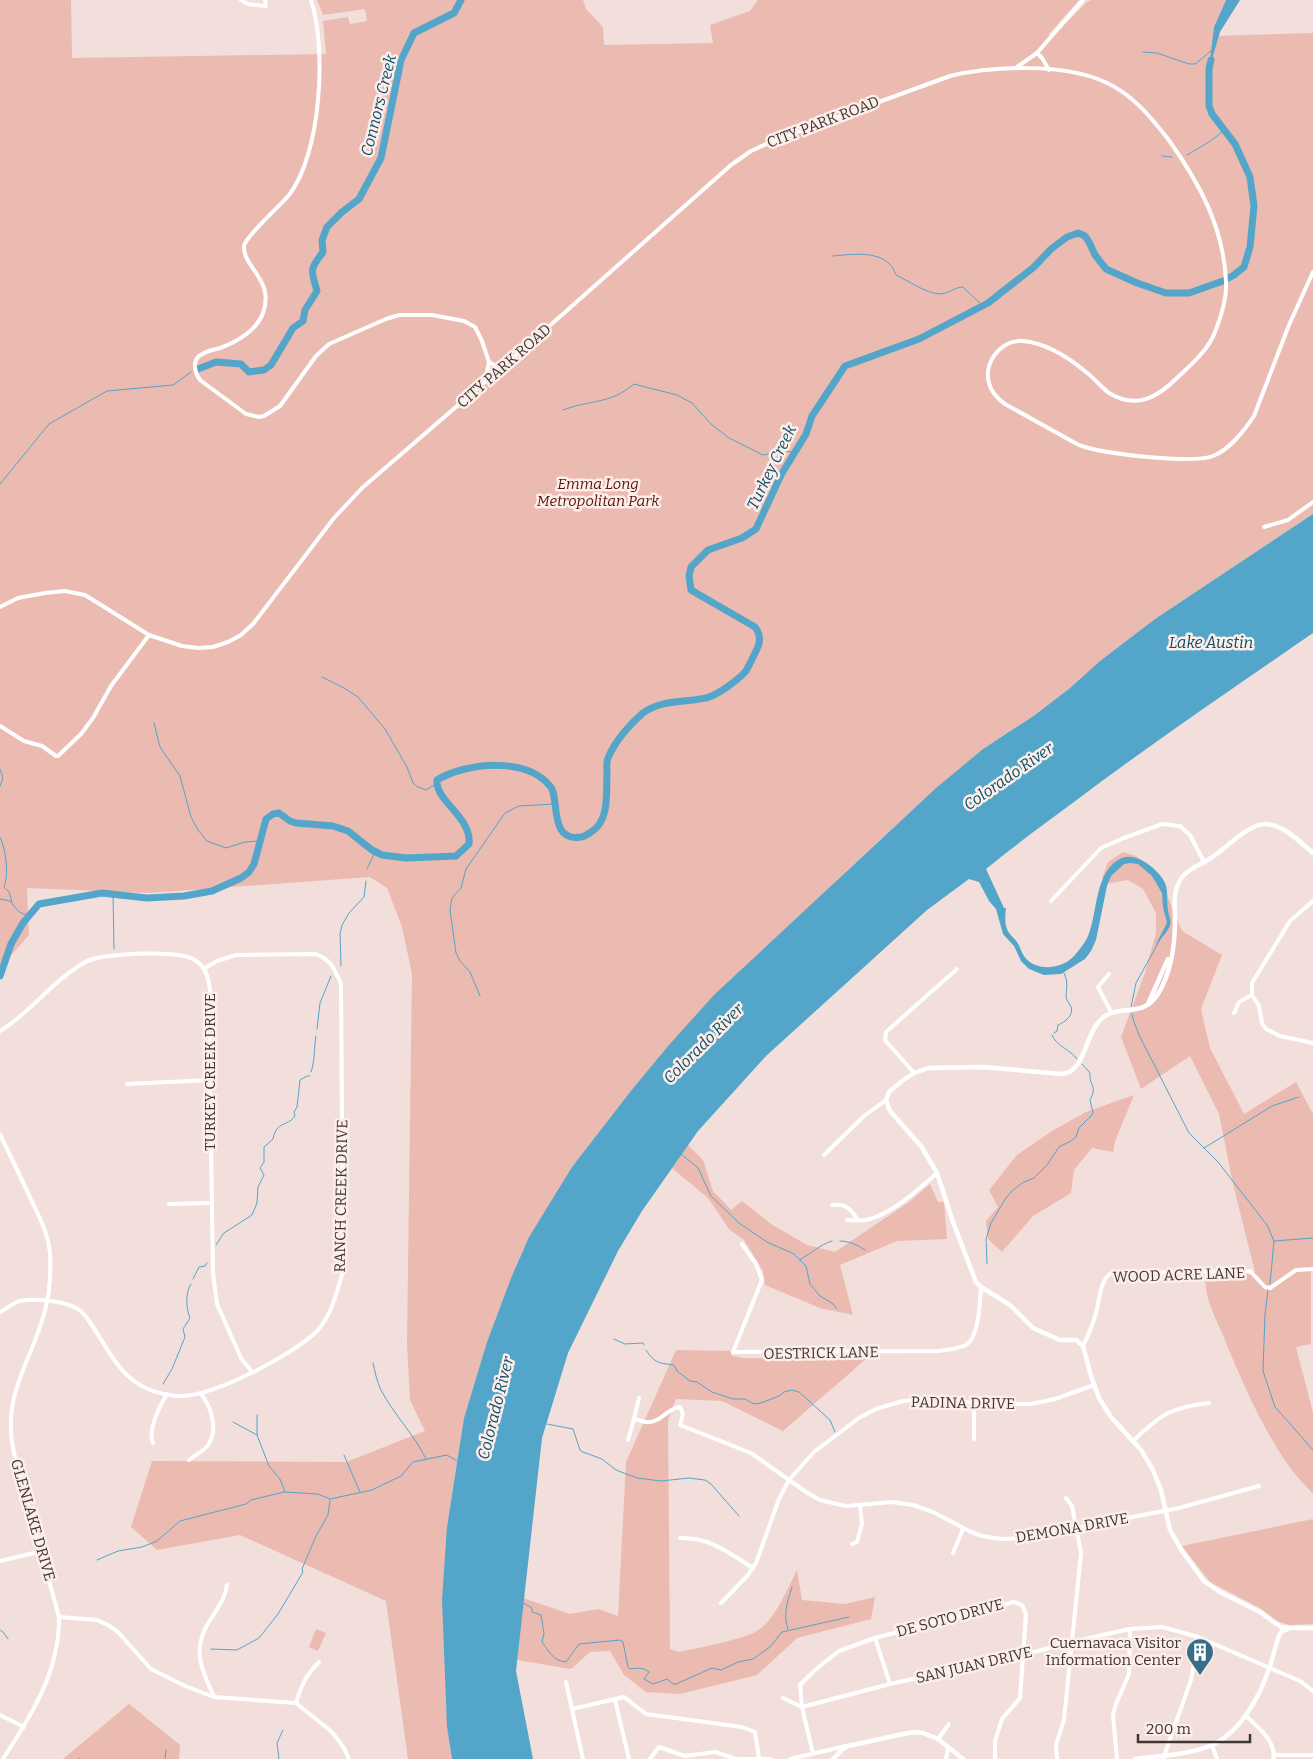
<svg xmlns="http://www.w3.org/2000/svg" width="1313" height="1759" font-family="Bitter,serif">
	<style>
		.green { fill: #ebbab0 }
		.water { fill: #53a5ca }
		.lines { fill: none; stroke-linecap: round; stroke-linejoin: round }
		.stream { stroke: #53a5ca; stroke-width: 1 }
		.river { stroke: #53a5ca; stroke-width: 7 }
		.minor { stroke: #fff; stroke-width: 4 }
		.tertiary { stroke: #fff; stroke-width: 4.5 }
		.labels { text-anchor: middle; stroke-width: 5; stroke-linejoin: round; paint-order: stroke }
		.street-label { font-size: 15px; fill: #3d3634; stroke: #fdeeea }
		.park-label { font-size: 15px; font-style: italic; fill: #591508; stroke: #fdeeea }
		.poi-label { font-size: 15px; fill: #3d3634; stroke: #fdeeea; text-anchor: end }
		.water-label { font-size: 16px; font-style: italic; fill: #094f69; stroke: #fdeeea }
	</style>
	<rect width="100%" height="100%" fill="#f2dfdb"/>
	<g class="green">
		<polygon points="0,0 71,0 72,58 326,54 323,21 348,17 350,24 367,21 365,9 323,15 317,0 583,0 586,9 603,27 604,45 713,43 710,25 750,11 758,0 1079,0 1048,35 1054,35 1087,2 1091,0 1226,0 1214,27 1213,36 1313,33 1313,514 1155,619 1100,661 1070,688 1035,715 983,749 936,788 842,875 630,1092 572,1167 529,1237 511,1278 487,1342 464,1418 447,1527 447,1727 452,1759 408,1759 386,1601 240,1535 157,1550 131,1527 152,1461 346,1462 425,1431 410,1400 407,1344 412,974 402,927 387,888 370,877 149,893 27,888 29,935 0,968"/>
		<path d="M1123 852 1136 856 1149 866 1163 886 1182 931 1222 955 1201 1009 1210 1048 1244 1114 1296 1082 1313 1114V1267H1311V1344L1296 1347 1313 1413V1494C1304 1484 1294 1474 1286 1462 1259 1422 1240 1377 1222 1333 1214 1315 1203 1294 1206 1274L1245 1273 1251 1275 1255 1272 1233 1184 1219 1114 1190 1056 1141 1089 1121 1037 1145 973 1156 933V913L1143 889 1128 880 1110 883 1102 878 1108 862Z"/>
		<polygon points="1134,1095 1115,1141 1113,1152 1092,1148 1074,1170 1071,1193 1033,1216 1002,1252 988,1239 986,1221 998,1207 989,1190 1017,1155 1052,1131 1086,1112"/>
		<polygon points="688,1145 703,1160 713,1191 731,1210 742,1201 771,1224 807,1245 835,1252 909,1202 930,1184 938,1202 944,1202 947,1239 897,1241 840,1265 853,1315 820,1308 765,1285 763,1271 744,1240 729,1229 708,1198 672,1168"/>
		<path d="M676 1350 730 1351 732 1356 744 1358 866 1359 783 1431 722 1401 676 1399 668 1420 670 1649 679 1652C696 1648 748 1639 760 1629 776 1617 788 1588 797 1570L802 1600 845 1604 875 1597 871 1619 797 1638 757 1675 680 1694 646 1692 624 1675 610 1651 590 1652 571 1669 517 1660 523 1598 570 1614 598 1609 618 1616 626 1462Z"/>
		<polygon points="1313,1519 1313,1624 1289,1625 1277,1621 1260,1608 1210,1582 1182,1546"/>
		<polygon points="316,1629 326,1633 318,1651 309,1647"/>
		<polygon points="129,1704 180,1745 179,1759 63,1759"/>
	</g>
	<g class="water">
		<polygon points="1226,0 1240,0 1220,32 1209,69 1214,27"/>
		<path d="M1313 514V633C1232 689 1152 743 1074 802 1044 824 1014 846 986 869L1004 908H1006C1005 916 1004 927 1010 934 1012 937 1015 939 1017 942 1020 946 1021 952 1024 956 1034 971 1059 970 1072 958 1077 953 1085 943 1088 936 1098 913 1094 870 1122 858 1137 852 1159 870 1165 883 1169 892 1166 901 1168 910 1168 915 1172 920 1170 925 1168 932 1159 940 1155 946L1167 923 1163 907 1162 893 1152 876 1138 864 1130 863 1124 864 1111 876 1107 886 1096 940 1091 951 1085 959 1061 974 1044 975 1029 969 1021 961 1014 946 1003 934 996 909 989 901 979 882 969 879 927 910 766 1056 698 1131 642 1211 618 1251 568 1353 542 1438 516 1671 533 1759H452L447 1727 442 1600 447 1527 464 1418 487 1342 511 1278 529 1237 572 1167 630 1092 669 1045 714 995 936 788 983 749 1035 715 1070 688 1100 661 1155 619Z"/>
	</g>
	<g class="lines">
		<g class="stream">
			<polyline points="1143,52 1157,53 1189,64 1195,64 1211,51"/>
			<path d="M1187 155C1199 148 1214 140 1224 130"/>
			<polyline points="1162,156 1172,157"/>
			<path d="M833 256C854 254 888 249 896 275 909 281 925 293 940 294 948 294 955 287 963 287L983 306"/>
			<path d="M563 410C592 399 609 405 634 384L677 395 692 403 711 424 729 438 763 455 784 451 795 452"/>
			<polyline points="0,484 49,424 107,391 173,385 191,372"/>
			<polyline points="322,677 344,688 358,697 385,729 407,767 413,783 418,787 426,790 436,784"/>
			<polyline points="154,723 160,747 180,776 191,817 198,830 207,841 226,848 245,842 259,841"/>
			<polyline points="0,769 3,778 0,786"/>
			<path d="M0 837C6 849 9 875 4 887L9 892 12 902"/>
			<polyline points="367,869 375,852"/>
			<polyline points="113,894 114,949"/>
			<path d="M0 899 10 901C17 909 19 916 31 914"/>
			<polyline points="341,966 340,934 342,925 349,913 364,897 366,881"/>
			<polyline points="480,996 470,972 460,961 456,953 450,910 452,898 461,888 466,869 505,813 519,806 554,804"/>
			<polyline points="1131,1007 1136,983 1162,936"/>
			<polyline points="1132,1014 1133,1019 1139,1035 1189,1133 1218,1162 1267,1225 1274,1241 1270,1284"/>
			<polyline points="317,1029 320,1003 331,976"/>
			<path d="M1054 1033 1057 1031 1058 1025C1065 1022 1074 1015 1071 1007 1069 1002 1066 1001 1066 996 1067 986 1068 980 1063 971"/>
			<path d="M1052 1035C1055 1045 1071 1050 1077 1059"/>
			<path d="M311 1072C315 1061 314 1047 316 1036"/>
			<polyline points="1204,1148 1272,1106 1299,1097"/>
			<polyline points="681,1154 698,1168 711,1196 739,1223 767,1242 794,1254 806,1266 810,1284 820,1296 832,1303 837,1309"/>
			<path d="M840 1241C849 1241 858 1245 865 1250"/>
			<polyline points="1274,1241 1313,1238"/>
			<path d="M216 1245 224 1233 252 1215 257 1203 258 1187 264 1175 260 1168 264 1162V1147L273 1139C277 1120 286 1128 295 1116L294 1112 297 1107 300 1080 307 1076H310"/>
			<path d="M799 1260C811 1254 819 1245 832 1241"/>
			<path d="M987 1264 986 1239 991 1223 1006 1198 1012 1191 1022 1183 1034 1178 1047 1165 1059 1147 1071 1141 1076 1137 1079 1128 1091 1116 1093 1113 1090 1100C1098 1085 1089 1087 1090 1073L1082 1064"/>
			<polyline points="193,1279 199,1267 205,1266 207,1263"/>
			<polyline points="1268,1290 1265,1315 1263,1371 1275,1407 1313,1450"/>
			<polyline points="614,1339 625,1344 643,1343 644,1345"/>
			<path d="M646 1350C655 1364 660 1363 674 1365L677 1371 690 1381 697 1382 712 1392 733 1399H745L754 1404 761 1403 779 1396 784 1392 792 1390 799 1392 830 1420 835 1432"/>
			<path d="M373 1363C375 1372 377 1382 381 1390 394 1415 414 1434 426 1459"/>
			<path d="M163 1384 172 1369 185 1337 183 1329 190 1318C186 1308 185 1293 191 1284"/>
			<polyline points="257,1415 257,1435 269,1466 280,1479 285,1492"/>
			<polyline points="233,1422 257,1435"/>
			<polyline points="547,1424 573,1429 580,1450 583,1452 602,1459 616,1470 637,1478 661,1481 689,1478 705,1480 711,1484 739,1516"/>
			<polyline points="344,1455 360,1492"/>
			<polyline points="97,1560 118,1551 142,1547 157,1541 180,1521 246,1504 251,1500 284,1492 318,1494 330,1499 372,1490 401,1476 413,1462 447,1455 457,1461"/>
			<path d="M523 1603 532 1608V1612L541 1615 544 1633 542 1642C549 1651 553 1661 566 1662L579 1644 620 1640 623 1642 628 1667 630 1669C637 1668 643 1667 649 1672L644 1679 653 1684 667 1679 673 1684H676L712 1668 721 1670 738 1662 753 1659 770 1647 782 1632 849 1617"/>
			<polyline points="0,1630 3,1632 8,1639"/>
			<path d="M788 1630C783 1614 787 1603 792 1587"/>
			<polyline points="211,1649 237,1650 259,1638 278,1614 303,1572 302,1569 316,1536 328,1515 330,1500"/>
			<polyline points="79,1758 80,1759"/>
			<polyline points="165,1759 166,1750"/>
			<polyline points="279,1759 277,1743 283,1730"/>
		</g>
		<g class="river">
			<path d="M198 369 216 362 241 364 249 372 264 370 271 365 293 328 303 321 305 310 317 291C311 270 309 270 323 252L322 240 327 227 342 212 359 199 381 158 401 60 414 33 454 13 461 0"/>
			<path d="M0 976 11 944 23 923 39 904 102 893 147 898 184 896 212 891 241 878 249 872 254 864 266 819 273 814 279 813 290 821 296 823 333 826 348 831 372 850 382 855 406 858 456 856 469 844C472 817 435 801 437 780 467 762 526 757 550 786 560 796 548 843 581 837 584 837 588 834 591 832 610 821 606 792 607 773 607 768 606 762 608 758 615 741 630 724 643 713 658 702 676 702 694 700 698 699 704 699 709 697 719 694 739 679 746 671 748 667 751 662 753 657 759 646 763 638 755 627L691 590 689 576 691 567 708 550 742 538 756 529 781 475 806 434 812 416 845 366 919 339 988 303 1034 267 1051 249 1067 237 1078 233 1085 236 1089 242 1095 255 1106 269 1137 283 1166 293H1189L1223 281 1234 275 1244 267 1250 247 1254 206 1250 177 1235 144 1212 114 1209 106V69L1211 60"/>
		</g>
		<g class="minor">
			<polyline points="241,0 248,4 266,6 265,0"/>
			<path d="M311 0C327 49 321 154 289 195 281 205 245 237 244 246 243 268 275 280 263 313 257 330 237 342 220 348 213 350 205 351 199 356 192 363 195 373 200 380L246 414 259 417 264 416 280 406 316 356 329 344 386 319 399 315H432L464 321 475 327 482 341 489 362 485 382"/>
			<polyline points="1037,53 1042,58 1049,70"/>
			<polyline points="1017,67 1037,53 1083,0"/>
			<polyline points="489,362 501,369"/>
			<polyline points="1264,527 1288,520 1313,502"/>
			<path d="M0 607 18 598 45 593 65 591 85 595 149 635 182 646 198 648 213 647 228 642 241 635 253 624 334 518 362 488 537 337 731 165 751 151 775 140 950 76C993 66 1064 63 1105 82 1132 94 1150 116 1168 139 1199 182 1224 228 1226 282 1227 298 1221 317 1215 332 1209 349 1191 365 1178 377 1158 397 1137 410 1109 393 1101 387 1094 378 1086 372 1068 357 1046 343 1023 341 1002 339 983 362 989 383 991 392 998 399 1005 404L1077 444C1097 454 1193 464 1213 456 1229 450 1245 430 1254 416L1289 325 1313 272"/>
			<polyline points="0,726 24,741 42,746 56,756 58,756 81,734 93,718 111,686 149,635"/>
			<polyline points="1051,901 1101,848 1124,838 1162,824 1180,826 1190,835 1204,862"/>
			<polyline points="1109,974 1098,987 1111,1012"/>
			<polyline points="1252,995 1259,1006 1262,1023 1266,1029 1280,1036 1313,1043"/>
			<polyline points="1234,1013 1239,1002 1252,995 1252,983 1290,921 1313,901"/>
			<path d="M0 1031C29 1014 48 986 76 968 81 964 87 961 93 959 113 954 178 949 195 960 206 967 208 977 210 989V1080L213 1273 217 1304 241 1358 252 1372"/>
			<polyline points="914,1073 885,1040 886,1032 957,969"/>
			<polyline points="127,1084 210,1080"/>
			<path d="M0 1134C9 1154 19 1173 28 1193 37 1213 48 1231 50 1253 51 1273 50 1295 44 1314 30 1365 1 1395 14 1453L59 1617C60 1671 31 1716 3 1759"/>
			<polyline points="824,1155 864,1116 886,1100"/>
			<polyline points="169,1204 212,1203"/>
			<path d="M832 1205C847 1203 850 1209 858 1220"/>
			<path d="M847 1220C853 1220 860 1221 866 1220 891 1215 919 1189 937 1173"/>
			<path d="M742 1244 756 1264 762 1280 733 1352 938 1351C948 1350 957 1349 966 1345 979 1337 980 1302 981 1287"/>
			<path d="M0 1312C6 1309 13 1303 20 1301 33 1298 64 1301 76 1308 83 1311 87 1318 91 1324 108 1348 119 1377 148 1389 154 1392 171 1396 178 1396 211 1398 293 1355 317 1331 332 1315 336 1293 343 1272L341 984C335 970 331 959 315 954L236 955 217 961 205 968"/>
			<path d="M1083 1346C1089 1334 1094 1321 1097 1309 1100 1297 1100 1281 1111 1273L1250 1271 1265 1287 1270 1288 1296 1270 1313 1269"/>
			<path d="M639 1398 634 1419C638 1420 642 1422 646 1422 660 1424 667 1408 680 1407L683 1414 680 1425 751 1453 806 1492 820 1500 846 1506 892 1502 913 1505 933 1512 971 1532 982 1536 1002 1539 1023 1538 1179 1508 1259 1486"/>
			<polyline points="974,1439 974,1403"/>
			<polyline points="628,1440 634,1419"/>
			<path d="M1133 1441C1160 1415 1171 1407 1209 1403"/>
			<path d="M153 1443C147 1431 160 1405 167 1394"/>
			<path d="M189 1460C195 1455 204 1451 208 1445 219 1430 211 1405 200 1393"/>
			<path d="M680 1538C710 1537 729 1553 753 1568"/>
			<polyline points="852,1544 857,1542 862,1524 860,1505"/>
			<polyline points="953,1553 963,1529"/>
			<polyline points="0,1561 42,1551"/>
			<polyline points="721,1603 748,1575 756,1563 779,1499 789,1480 814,1452 859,1418 876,1409 903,1401 921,1400 1011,1404 1031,1404 1055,1399 1094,1385"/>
			<polyline points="59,1617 97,1620 108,1625 118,1632 151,1669 185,1686 214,1697 296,1703 332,1732 344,1748 349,1759"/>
			<polyline points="875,1638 890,1684"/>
			<polyline points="566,1682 583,1759"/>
			<path d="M214 1697C200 1665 191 1648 212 1617 219 1606 225 1598 227 1585"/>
			<polyline points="783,1698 802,1707 890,1684 1023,1655 1071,1642 1130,1629 1162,1627 1198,1637 1300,1681 1313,1691"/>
			<polyline points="615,1700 629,1759"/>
			<path d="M296 1703C301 1686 306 1675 319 1662"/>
			<polyline points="572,1709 624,1697 646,1714 742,1727 755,1732 759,1758"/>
			<polyline points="0,1715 24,1727"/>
			<path d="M1245 1715C1256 1725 1278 1743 1273 1759"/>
			<polyline points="938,1739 949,1724"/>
			<polyline points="1212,1745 1217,1759"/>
			<polyline points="813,1754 802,1707 800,1685 815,1670 839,1651 875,1638 1014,1602 1022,1605 1026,1614 1020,1698 1002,1719 995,1741 995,1759"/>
			<polyline points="1274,1755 1313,1755"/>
			<polyline points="650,1759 659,1747 685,1756 715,1752 736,1759 771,1759"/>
			<polyline points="790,1759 846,1746"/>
			<polyline points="946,1759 948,1748"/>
			<polyline points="1057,1759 1056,1745 1064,1720 1081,1553 1072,1506 1066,1498"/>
			<polyline points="1117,1759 1113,1715 1116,1704 1129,1674 1130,1629"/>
			<polyline points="1163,1759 1191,1680 1198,1637"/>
		</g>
		<g class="tertiary">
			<path d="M1313 853C1300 842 1283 824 1265 824 1249 824 1227 847 1214 856 1205 863 1193 866 1185 874 1181 877 1179 882 1177 887 1173 897 1175 909 1175 920 1175 944 1171 973 1158 994 1140 1022 1115 999 1097 1024 1085 1039 1084 1072 1062 1074L983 1067 928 1068 914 1073 902 1081 889 1092 886 1100 890 1111 921 1146 937 1173 953 1222 976 1282 981 1287 1010 1305 1033 1328 1060 1340H1076L1083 1346 1091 1376 1099 1398 1111 1417 1141 1450 1152 1468 1161 1490 1170 1530 1182 1551 1204 1581 1220 1592 1260 1612 1281 1627 1290 1628H1313"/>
			<polyline points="1148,1004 1168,959"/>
			<polyline points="833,1759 842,1750 848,1746 903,1734 915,1732 923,1733 938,1739 963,1759"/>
			<path d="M1135 1759C1159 1756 1187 1755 1210 1746 1240 1733 1259 1698 1269 1669 1273 1658 1275 1646 1279 1636L1282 1631 1288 1629"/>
		</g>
	</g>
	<defs>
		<g id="building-pin" transform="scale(1.4375)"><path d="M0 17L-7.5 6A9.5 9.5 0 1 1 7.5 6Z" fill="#356e88" stroke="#fdeeea"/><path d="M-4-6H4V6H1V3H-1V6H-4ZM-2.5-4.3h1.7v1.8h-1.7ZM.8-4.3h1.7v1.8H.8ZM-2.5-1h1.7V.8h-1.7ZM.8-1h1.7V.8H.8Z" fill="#fff"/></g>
	</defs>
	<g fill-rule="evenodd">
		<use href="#building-pin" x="1200" y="1652"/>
	</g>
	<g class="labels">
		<g class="street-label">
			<text transform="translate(823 122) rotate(-21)" y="5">CITY PARK ROAD</text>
			<text transform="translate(504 366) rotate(-41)" y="5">CITY PARK ROAD</text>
			<text transform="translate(210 1072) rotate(-90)" y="5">TURKEY CREEK DRIVE</text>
			<text transform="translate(341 1196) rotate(-89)" y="5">RANCH CREEK DRIVE</text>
			<text transform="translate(1179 1275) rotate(-2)" y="5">WOOD ACRE LANE</text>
			<text transform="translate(821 1353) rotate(-1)" y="5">OESTRICK LANE</text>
			<text transform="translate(963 1403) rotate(1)" y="5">PADINA DRIVE</text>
			<text transform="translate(33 1520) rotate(74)" y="5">GLENLAKE DRIVE</text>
			<text transform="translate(1072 1528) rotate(-10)" y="5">DEMONA DRIVE</text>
			<text transform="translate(950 1618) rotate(-15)" y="5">DE SOTO DRIVE</text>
			<text transform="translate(974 1665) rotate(-13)" y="5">SAN JUAN DRIVE</text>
		</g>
		<g class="park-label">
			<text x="598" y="489">Emma Long<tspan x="598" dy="17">Metropolitan Park</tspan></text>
		</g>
		<g class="poi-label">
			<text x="1181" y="1648">Cuernavaca Visitor<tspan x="1181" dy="17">Information Center</tspan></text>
		</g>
		<g class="water-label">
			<text transform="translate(378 105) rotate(-76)" y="6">Connors Creek</text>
			<text transform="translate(771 467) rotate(-64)" y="6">Turkey Creek</text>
			<text x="1211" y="648">Lake Austin</text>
			<text transform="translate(1008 776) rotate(-35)" y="6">Colorado River</text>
			<text transform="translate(703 1043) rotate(-45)" y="6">Colorado River</text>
			<text transform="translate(495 1408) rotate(-76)" y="6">Colorado River</text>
		</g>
	</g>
	<path d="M1138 1734v8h112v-8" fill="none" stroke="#3d3634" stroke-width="2.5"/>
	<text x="1146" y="1734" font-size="15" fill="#3d3634" stroke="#fdeeea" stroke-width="4" paint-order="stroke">200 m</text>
</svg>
